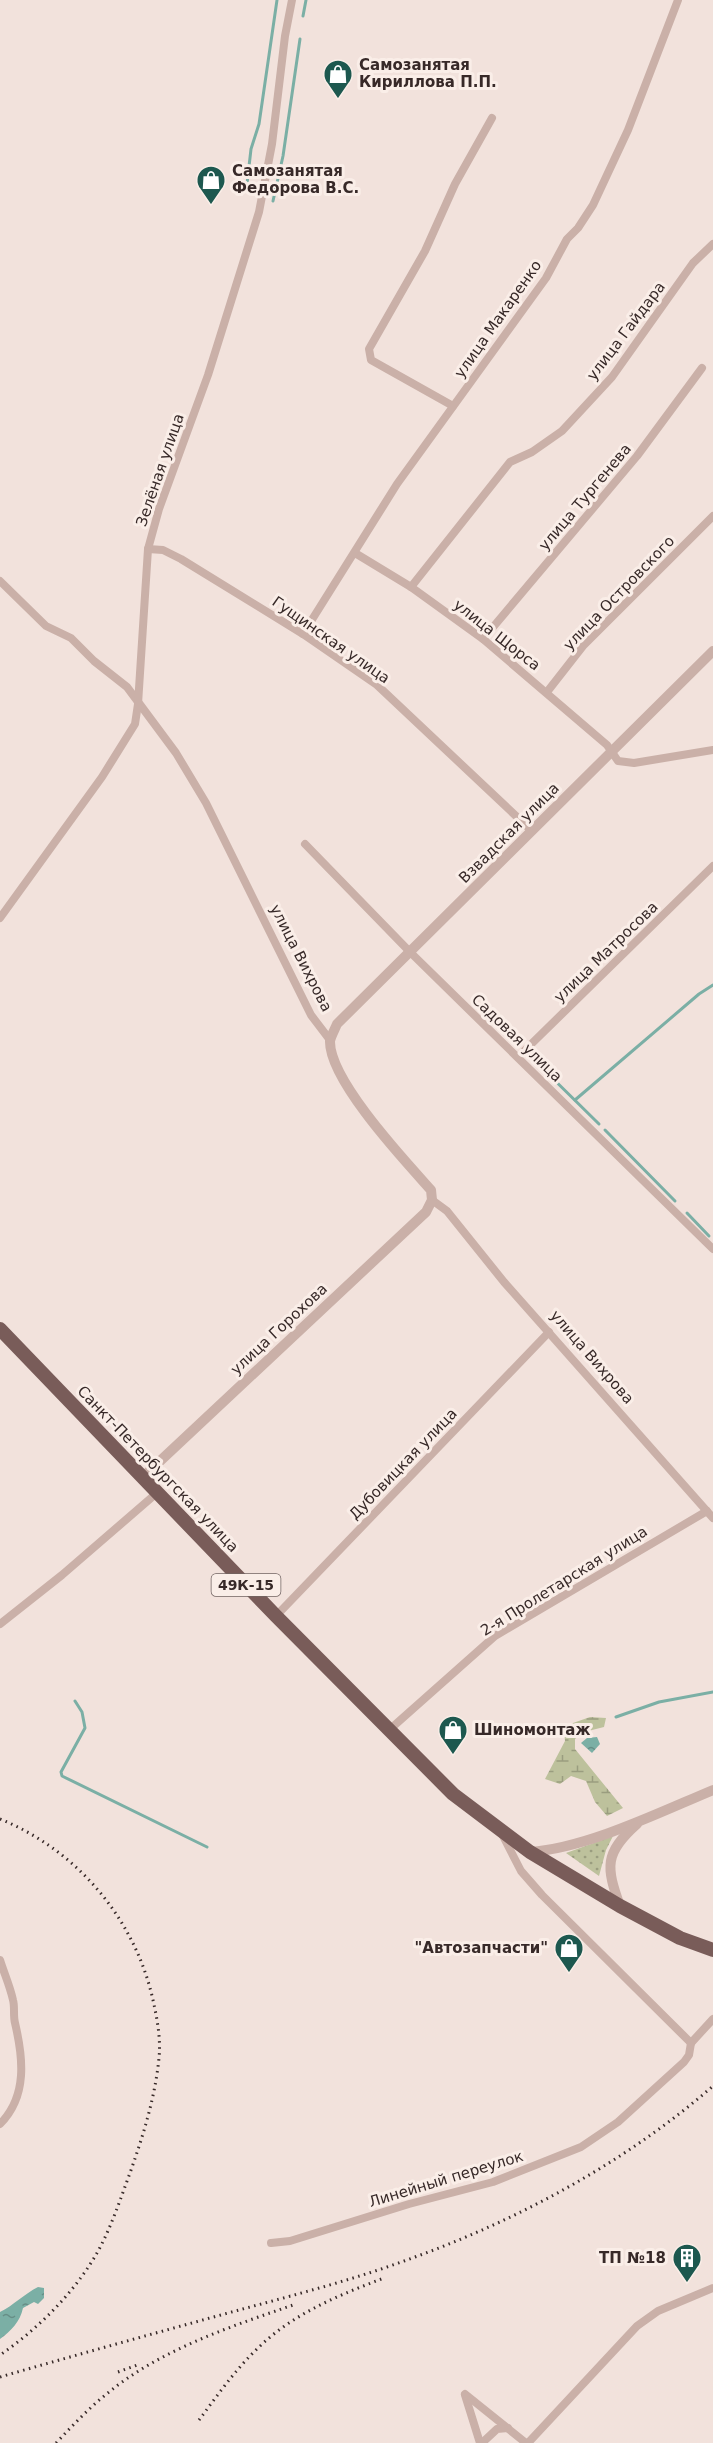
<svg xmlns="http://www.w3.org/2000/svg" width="713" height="2443" font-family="'DejaVu Sans',sans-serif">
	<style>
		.grass { fill: url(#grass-dots) }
		.wetland { fill: url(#wetland-marsh) }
		.water { fill: url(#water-ripples) }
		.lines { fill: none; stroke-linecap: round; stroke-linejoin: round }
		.stream { stroke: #7bafa5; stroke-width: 3 }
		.minor { stroke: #cab0a8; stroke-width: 8 }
		.tertiary { stroke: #cab0a8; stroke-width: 10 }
		.primary { stroke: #795c59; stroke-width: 14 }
		.rail { stroke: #372928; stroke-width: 3; stroke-dasharray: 1.5 4.5; stroke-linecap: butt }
		.labels { text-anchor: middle; stroke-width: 6; stroke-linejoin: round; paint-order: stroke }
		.shield { fill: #faeee8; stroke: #726462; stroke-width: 1.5 }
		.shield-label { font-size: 14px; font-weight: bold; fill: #372928 }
		.poi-label { font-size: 15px; font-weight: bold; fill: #372928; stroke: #faeee8; text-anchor: start }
		.street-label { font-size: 15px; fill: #372928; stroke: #faeee8 }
	</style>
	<defs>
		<pattern id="grass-dots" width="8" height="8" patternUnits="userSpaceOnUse" patternTransform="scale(1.5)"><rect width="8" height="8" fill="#bdc19c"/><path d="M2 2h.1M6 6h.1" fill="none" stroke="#9a9d7f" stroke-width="1.8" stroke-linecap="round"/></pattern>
		<pattern id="wetland-marsh" width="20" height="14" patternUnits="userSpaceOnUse" patternTransform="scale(1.5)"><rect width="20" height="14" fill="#bdc19c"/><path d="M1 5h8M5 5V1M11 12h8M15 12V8" fill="none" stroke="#9a9d7f"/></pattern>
		<pattern id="water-ripples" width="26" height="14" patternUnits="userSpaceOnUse" patternTransform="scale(1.5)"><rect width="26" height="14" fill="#7bafa5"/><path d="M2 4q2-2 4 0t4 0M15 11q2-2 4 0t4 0" fill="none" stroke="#668e86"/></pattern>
	</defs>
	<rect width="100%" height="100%" fill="#f2e2dc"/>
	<polygon class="grass" points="613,1836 606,1850 599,1876 566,1853"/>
	<polygon class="wetland" points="590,1717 606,1718 604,1727 584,1732 575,1739 575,1749 623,1808 607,1816 595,1802 586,1781 571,1776 560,1784 545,1779 565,1741 564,1731 573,1723"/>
	<g class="water">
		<polygon points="597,1737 600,1744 592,1753 581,1743 587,1738"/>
		<path d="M38 2287 44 2288V2298L38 2304 34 2302 23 2308C20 2322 11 2331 0 2339V2312C14 2305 24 2294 38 2287Z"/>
	</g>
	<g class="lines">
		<g class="stream">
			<polyline points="303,16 306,0"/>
			<polyline points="247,184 251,149 259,124 277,0"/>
			<polyline points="273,201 283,156 300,39"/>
			<polyline points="531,1057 599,1124"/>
			<polyline points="575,1100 699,994 713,985"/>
			<polyline points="605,1130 675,1201"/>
			<polyline points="687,1213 709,1236"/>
			<polyline points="75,1701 82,1712 85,1728 61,1772 62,1776 207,1847"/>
			<polyline points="616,1717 659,1702 713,1692"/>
		</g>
		<g class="minor">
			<polyline points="453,406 371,360 369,349 425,251 455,184 492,118"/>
			<polyline points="148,549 163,550 181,559 303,634 377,685 532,831"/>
			<polyline points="355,553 411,587 483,639 607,745 618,761 634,763 713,750"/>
			<polyline points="0,581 46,626 71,638 94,661 127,687 176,753 206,803 311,1015 330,1040"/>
			<polyline points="411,587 510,462 532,452 562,431 612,377 693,263 713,244"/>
			<polyline points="303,634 397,484 546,278 567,239 578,228 593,205 628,130 678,0"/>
			<polyline points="483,639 637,456 702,368"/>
			<polyline points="547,692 583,646 713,516"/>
			<polyline points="305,844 410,952 713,1249"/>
			<polyline points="0,918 102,777 135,724 138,704 148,549 159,509 208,375 259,212 272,144 285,36 292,0"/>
			<polyline points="518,1057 713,866"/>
			<polyline points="432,1200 447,1211 504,1282 713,1518"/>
			<polyline points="276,1616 549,1332"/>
			<polyline points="0,1624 62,1575 158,1492"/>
			<polyline points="388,1731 495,1636 707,1511"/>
			<polyline points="503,1836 521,1871 542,1895 691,2043"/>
			<path d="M0 1960C4 1973 10 1986 13 2000 15 2007 13 2015 15 2023 23 2057 28 2096 0 2124"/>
			<polyline points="691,2043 713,2019"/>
			<polyline points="271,2243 290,2241 409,2204 493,2182 581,2147 618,2122 684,2062 689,2055 691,2043"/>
			<polyline points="465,2394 526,2443"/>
			<polyline points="465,2395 480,2443"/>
			<polyline points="482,2443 497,2429 508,2428"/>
			<polyline points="528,2443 637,2326 658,2311 713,2288"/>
		</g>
		<g class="tertiary">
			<path d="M143 1477 426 1212 432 1200 431 1190C405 1161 329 1080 330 1041 331 1036 335 1029 337 1024L713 651"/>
			<path d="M530 1852C587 1848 660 1812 713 1790"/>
			<path d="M620 1906C606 1867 604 1853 637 1824"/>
		</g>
		<polyline class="primary" points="0,1329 276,1616 453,1794 530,1852 620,1906 680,1938 713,1950"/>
		<g class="rail">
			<path d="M0 1819C77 1850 135 1919 153 2000 157 2018 161 2039 159 2058 155 2098 143 2136 130 2173 120 2200 111 2228 97 2253 74 2293 38 2329 0 2355"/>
			<polyline points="118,2372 140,2364"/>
			<path d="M0 2377C76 2355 152 2334 228 2313 290 2296 354 2280 415 2257 522 2218 627 2161 713 2086"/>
			<path d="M199 2420C217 2396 235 2370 257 2349 292 2314 339 2295 384 2278"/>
			<path d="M56 2443C73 2425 90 2407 109 2392 162 2349 232 2326 296 2304"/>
		</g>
	</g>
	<defs>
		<g id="shop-pin" transform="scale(1.5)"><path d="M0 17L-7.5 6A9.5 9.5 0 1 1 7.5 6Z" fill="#1d584f" stroke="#faeee8"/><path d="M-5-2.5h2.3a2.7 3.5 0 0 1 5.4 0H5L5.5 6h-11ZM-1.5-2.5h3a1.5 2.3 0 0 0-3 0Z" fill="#fff"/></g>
		<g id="building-pin" transform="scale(1.5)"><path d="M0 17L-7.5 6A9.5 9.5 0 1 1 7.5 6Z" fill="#1d584f" stroke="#faeee8"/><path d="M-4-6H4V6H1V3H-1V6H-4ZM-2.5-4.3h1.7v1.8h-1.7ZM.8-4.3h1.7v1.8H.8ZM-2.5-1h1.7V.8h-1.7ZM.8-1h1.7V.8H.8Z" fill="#fff"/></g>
	</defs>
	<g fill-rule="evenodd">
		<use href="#shop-pin" x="338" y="74"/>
		<use href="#shop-pin" x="211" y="180"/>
		<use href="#shop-pin" x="453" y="1730"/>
		<use href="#shop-pin" x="569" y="1948"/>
		<use href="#building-pin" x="687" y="2258"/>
	</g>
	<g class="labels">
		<rect class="shield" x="211.5" y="1574" width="69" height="22" rx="4.5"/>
		<g class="shield-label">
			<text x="246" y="1590">49К-15</text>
		</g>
		<g class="poi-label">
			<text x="359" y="70">Самозанятая<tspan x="359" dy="17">Кириллова П.П.</tspan></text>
			<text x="232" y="176">Самозанятая<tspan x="232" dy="17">Федорова В.С.</tspan></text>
			<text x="474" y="1735">Шиномонтаж</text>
			<text x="548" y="1953" text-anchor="end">"Автозапчасти"</text>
			<text x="666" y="2263" text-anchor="end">ТП №18</text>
		</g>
		<g class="street-label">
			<text transform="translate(498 319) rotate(-55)" y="5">улица Макаренко</text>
			<text transform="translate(626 331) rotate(-53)" y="5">улица Гайдара</text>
			<text transform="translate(160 470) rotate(-71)" y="5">Зелёная улица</text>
			<text transform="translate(585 497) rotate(-50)" y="5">улица Тургенева</text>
			<text transform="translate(619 593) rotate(-46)" y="5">улица Островского</text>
			<text transform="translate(497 635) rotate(38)" y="5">улица Щорса</text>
			<text transform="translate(331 640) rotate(35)" y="5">Гущинская улица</text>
			<text transform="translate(509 833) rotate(-45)" y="5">Взвадская улица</text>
			<text transform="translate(606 952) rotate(-44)" y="5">улица Матросова</text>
			<text transform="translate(301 958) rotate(63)" y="5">улица Вихрова</text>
			<text transform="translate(517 1038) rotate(44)" y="5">Садовая улица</text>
			<text transform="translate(279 1329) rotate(-43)" y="5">улица Горохова</text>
			<text transform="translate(592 1357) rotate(49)" y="5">улица Вихрова</text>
			<text transform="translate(403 1464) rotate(-46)" y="5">Дубовицкая улица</text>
			<text transform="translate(158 1469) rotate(46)" y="5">Санкт-Петербургская улица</text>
			<text transform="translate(564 1581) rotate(-32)" y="5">2-я Пролетарская улица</text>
			<text transform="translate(446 2179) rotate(-17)" y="5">Линейный переулок</text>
		</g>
	</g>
</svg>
